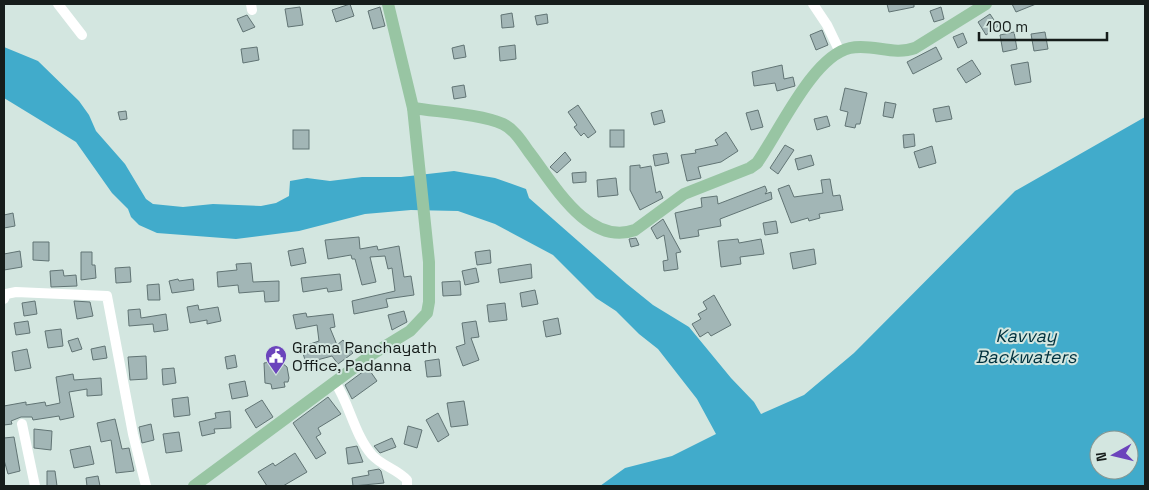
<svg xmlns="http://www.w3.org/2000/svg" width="1149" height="490" font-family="'Space Grotesk',sans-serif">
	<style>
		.water { fill: #41abcb; fill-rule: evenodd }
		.building { fill: #a2b6b6; stroke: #617474 }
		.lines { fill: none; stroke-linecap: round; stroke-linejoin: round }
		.minor { stroke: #fff; stroke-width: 10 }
		.major { stroke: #98c5a3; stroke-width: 12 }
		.labels { text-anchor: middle; stroke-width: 4; stroke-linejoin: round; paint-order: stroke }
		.poi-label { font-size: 16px; fill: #161d1b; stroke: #d3e6e0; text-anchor: start }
		.water-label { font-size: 18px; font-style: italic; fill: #00313e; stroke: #d3e6e0 }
	</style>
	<rect width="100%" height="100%" fill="#d3e6e0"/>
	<path class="water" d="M4 47 38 61 79 101 89 115 96 131 125 164 146 199 153 204 183 207 213 204 261 206 276 203 289 196 290 181 307 178 330 181 362 177H401L454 171 495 178 526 189 529 198 627 284 653 305 689 327 731 378 754 402 761 414 804 395 854 353 1015 191 1145 117V486H600L625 468 672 456 716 434 697 399 658 349 639 334 616 311 596 298 553 255 495 224 458 211 411 210 365 214 299 231 236 239 157 233 139 225 131 217 128 209 112 193 76 142 4 98ZM1099 440H1129V470H1099Z"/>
	<g class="building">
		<polygon points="350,4 354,16 336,22 332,10"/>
		<polygon points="887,4 914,4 914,7 889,12"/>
		<polygon points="1012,4 1036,4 1016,12"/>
		<polygon points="300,7 303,25 288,27 285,9"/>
		<polygon points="380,7 385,26 373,29 368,11"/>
		<polygon points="941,7 944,19 934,22 930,11"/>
		<polygon points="512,13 514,27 502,28 501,15"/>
		<polygon points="547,14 548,23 537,25 535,16"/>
		<polygon points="990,14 998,26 986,35 978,22"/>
		<polygon points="247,15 255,27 243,32 237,19"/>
		<polygon points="822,30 828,45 816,50 810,35"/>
		<polygon points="1014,32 1017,49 1003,52 1000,35"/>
		<polygon points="1045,32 1048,49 1034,51 1031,34"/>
		<polygon points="963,33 967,43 958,48 953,37"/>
		<polygon points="464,45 466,57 454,59 452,48"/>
		<polygon points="515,45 516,59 500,61 499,47"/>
		<polygon points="257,47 259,60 243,63 241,49"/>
		<polygon points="936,47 942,59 913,74 907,62"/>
		<polygon points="972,60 981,74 966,83 957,69"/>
		<polygon points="1028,62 1031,82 1015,85 1011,65"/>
		<polygon points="782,65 784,79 793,77 795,86 777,91 775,83 754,86 752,72"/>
		<polygon points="464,85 466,97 454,99 452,87"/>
		<polygon points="845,88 867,93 860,124 856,124 855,128 845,126 848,112 840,110"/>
		<polygon points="885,102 896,104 893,118 883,116"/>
		<polygon points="578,105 596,132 588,138 584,133 581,136 574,127 577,125 568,112"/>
		<polygon points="949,106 952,119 936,122 933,109"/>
		<polygon points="662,110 665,122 654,125 651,113"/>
		<polygon points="758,110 763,127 751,130 746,113"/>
		<polygon points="126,111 127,119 120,120 118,112"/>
		<polygon points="827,116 830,126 817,130 814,119"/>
		<rect x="293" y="130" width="16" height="19"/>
		<rect x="610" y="130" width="14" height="17"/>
		<polygon points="726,132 738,151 721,162 698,167 701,178 687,181 681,155 696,153 695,150 718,145 715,140"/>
		<polygon points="914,134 915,146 904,148 903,135"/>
		<polygon points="785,145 794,150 778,174 770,168"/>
		<polygon points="932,146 936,163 919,168 914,152"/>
		<polygon points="565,152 571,160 557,173 550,167"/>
		<polygon points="667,153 669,163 655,166 653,155"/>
		<polygon points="811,155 814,165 798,170 795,159"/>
		<polygon points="640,165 640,168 651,166 656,193 660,191 663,198 640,210 630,190 630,166"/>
		<polygon points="586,172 586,182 573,183 572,173"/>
		<polygon points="616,178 618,195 598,197 597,180"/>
		<polygon points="830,179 833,196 840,195 843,210 819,214 820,218 809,221 808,218 791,223 778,189 789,185 794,197 823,193 821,180"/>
		<polygon points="765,186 767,191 765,194 771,192 772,199 720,219 721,226 698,230 699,236 680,239 675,213 702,207 701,198 717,196 718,204"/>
		<polygon points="13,213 15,226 4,228 4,215"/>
		<polygon points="663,219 681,252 676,253 678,269 664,271 663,261 668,260 664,235 657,239 651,228"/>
		<polygon points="776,221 778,233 765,235 763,223"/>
		<polygon points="359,237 360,249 377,246 378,250 399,246 404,277 411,276 414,295 386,299 388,307 354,314 352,301 395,291 392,268 388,269 385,256 370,257 376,282 362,285 355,259 352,259 351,255 328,259 325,240"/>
		<polygon points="636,238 639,245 631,247 629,239"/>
		<polygon points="738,239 739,243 761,239 764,254 740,257 741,264 721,267 718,241"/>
		<polygon points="33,242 49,242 49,261 33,260"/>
		<polygon points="303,248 306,263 291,266 288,251"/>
		<polygon points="814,249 816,264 793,269 790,253"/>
		<polygon points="490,250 491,263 477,265 475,252"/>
		<polygon points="20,251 22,267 4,270 4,254"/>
		<polygon points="81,252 92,252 92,265 95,265 96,278 81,280"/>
		<polygon points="251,263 253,282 279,281 279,301 265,302 264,291 239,293 238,285 218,287 217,272 237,270 236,264"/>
		<polygon points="531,264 532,278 500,283 498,269"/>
		<polygon points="130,267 131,282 116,283 115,268"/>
		<polygon points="476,268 479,282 465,285 462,271"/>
		<polygon points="63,270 64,276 76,275 77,286 51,287 50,271"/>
		<polygon points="340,274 342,290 328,292 327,288 303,292 301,278"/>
		<polygon points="178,279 179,281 193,279 194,290 172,293 169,281"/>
		<polygon points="460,281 461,295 443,296 442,282"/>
		<polygon points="159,284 160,300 148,300 147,285"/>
		<polygon points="535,290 538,304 522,307 520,293"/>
		<polygon points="714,295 731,325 711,336 708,332 700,337 692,324 701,319 698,314 707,309 703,302"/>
		<polygon points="35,301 37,314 24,316 22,303"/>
		<polygon points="74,301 90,302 93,316 77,319"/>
		<polygon points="505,303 507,320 489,322 487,305"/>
		<polygon points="198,305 199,310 218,307 221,321 207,324 207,320 190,323 187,307"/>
		<polygon points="140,309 141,318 166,314 168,330 154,332 153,324 129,326 128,310"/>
		<polygon points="404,311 407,322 392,330 388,315"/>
		<polygon points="306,313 307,317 333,314 335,327 330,328 337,345 343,340 353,353 338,364 332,356 306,363 301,347 319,341 317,325 296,329 293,315"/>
		<polygon points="558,318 561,334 546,337 543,321"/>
		<polygon points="28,321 30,333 16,335 14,323"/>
		<polygon points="476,321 479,337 471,338 479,360 463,366 456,347 465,344 462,323"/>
		<polygon points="61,329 63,346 48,348 45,331"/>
		<polygon points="78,338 82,349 72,352 68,341"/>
		<polygon points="105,346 107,358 93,360 91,349"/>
		<polygon points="27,349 31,368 15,371 12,352"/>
		<polygon points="235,355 237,367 227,369 225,357"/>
		<polygon points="146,356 147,379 130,380 128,357"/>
		<polygon points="281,357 282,363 287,367 289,378 288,382 284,382 285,387 272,389 271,384 265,383 264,363 271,362 271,359"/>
		<polygon points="439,359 441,376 427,377 425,361"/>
		<polygon points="174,368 176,383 163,385 162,369"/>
		<polygon points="368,368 377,381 352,399 345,385"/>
		<polygon points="73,374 74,380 101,378 102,395 87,396 87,389 69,392 74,417 60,420 59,416 33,420 32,417 21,417 11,421 12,424 4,425 4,406 26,402 26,405 45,402 46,406 60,403 56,377"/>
		<polygon points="245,381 248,396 232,399 229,384"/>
		<polygon points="188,397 190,415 174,417 172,399"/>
		<polygon points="328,397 341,414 318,428 321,434 316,437 326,453 316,459 293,423"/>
		<polygon points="262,400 273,417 256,428 245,410"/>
		<polygon points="464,401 468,425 451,427 447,403"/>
		<polygon points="230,411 231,428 214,429 215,433 202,436 199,422 216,418 215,413"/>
		<polygon points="438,413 449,435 438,442 426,420"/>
		<polygon points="115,419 122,449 129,448 134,471 116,473 111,440 101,442 97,423"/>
		<polygon points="151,424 154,440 142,443 139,427"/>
		<polygon points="408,426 422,430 417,448 404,444"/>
		<polygon points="34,429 52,431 51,450 34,448"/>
		<polygon points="179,432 182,451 166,453 163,434"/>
		<polygon points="14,437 20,471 8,474 4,460 4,438"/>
		<polygon points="392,438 396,447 380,453 374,446"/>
		<polygon points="90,446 94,464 74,468 70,450"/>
		<polygon points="357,446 363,462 348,464 346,448"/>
		<polygon points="295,453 307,472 283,486 267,486 258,472 273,463 275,466"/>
		<polygon points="379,469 381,471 384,483 353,486 352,478 369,475 368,471"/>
		<polygon points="47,471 55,471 57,486 47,486"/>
		<polygon points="98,476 100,486 87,486 86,478"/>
	</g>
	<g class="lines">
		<g class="minor">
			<polyline points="58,4 82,35"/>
			<polyline points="251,4 252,10"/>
			<polyline points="813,4 827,25 840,52"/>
			<polyline points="4,299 6,294 16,292 107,296 133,434 146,486"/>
			<path d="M335 382C350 405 354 434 372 455 382 466 397 469 407 480V486"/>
			<polyline points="22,424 35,486"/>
		</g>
		<g class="major">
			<path d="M413 108C438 112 481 114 503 124 514 129 522 142 529 152 553 183 588 247 635 230L684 194 750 168 757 163C779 132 813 56 850 48 872 43 893 56 915 48L986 4"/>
			<polyline points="194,486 374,353 410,331 427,313 429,302 429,262 413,108 388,4"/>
		</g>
	</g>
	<defs>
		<g id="civic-pin" transform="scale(1.125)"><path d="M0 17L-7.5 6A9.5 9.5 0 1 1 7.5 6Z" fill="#6b44bc" stroke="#d3e6e0"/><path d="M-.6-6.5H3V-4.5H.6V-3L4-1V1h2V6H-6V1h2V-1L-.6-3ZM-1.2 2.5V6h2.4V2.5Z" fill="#fff"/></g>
	</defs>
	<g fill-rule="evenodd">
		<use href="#civic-pin" x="276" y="356"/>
	</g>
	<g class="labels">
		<g class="poi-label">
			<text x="292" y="353">Grama Panchayath<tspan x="292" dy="18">Office, Padanna</tspan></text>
		</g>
		<g class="water-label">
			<text x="1026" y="342">Kavvay<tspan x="1026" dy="21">Backwaters</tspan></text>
		</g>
	</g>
	<rect width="1149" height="490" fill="none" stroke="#161d1b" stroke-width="10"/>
	<g transform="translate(1114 455) rotate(262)"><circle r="24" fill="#d3e6e0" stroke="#879691"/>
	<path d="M0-4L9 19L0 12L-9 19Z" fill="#6b44bc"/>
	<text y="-8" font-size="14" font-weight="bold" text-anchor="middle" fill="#161d1b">N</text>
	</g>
	<path d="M979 32v8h128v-8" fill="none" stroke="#161d1b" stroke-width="2.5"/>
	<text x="986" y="32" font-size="15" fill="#161d1b" stroke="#d3e6e0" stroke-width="4" paint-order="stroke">100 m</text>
</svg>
